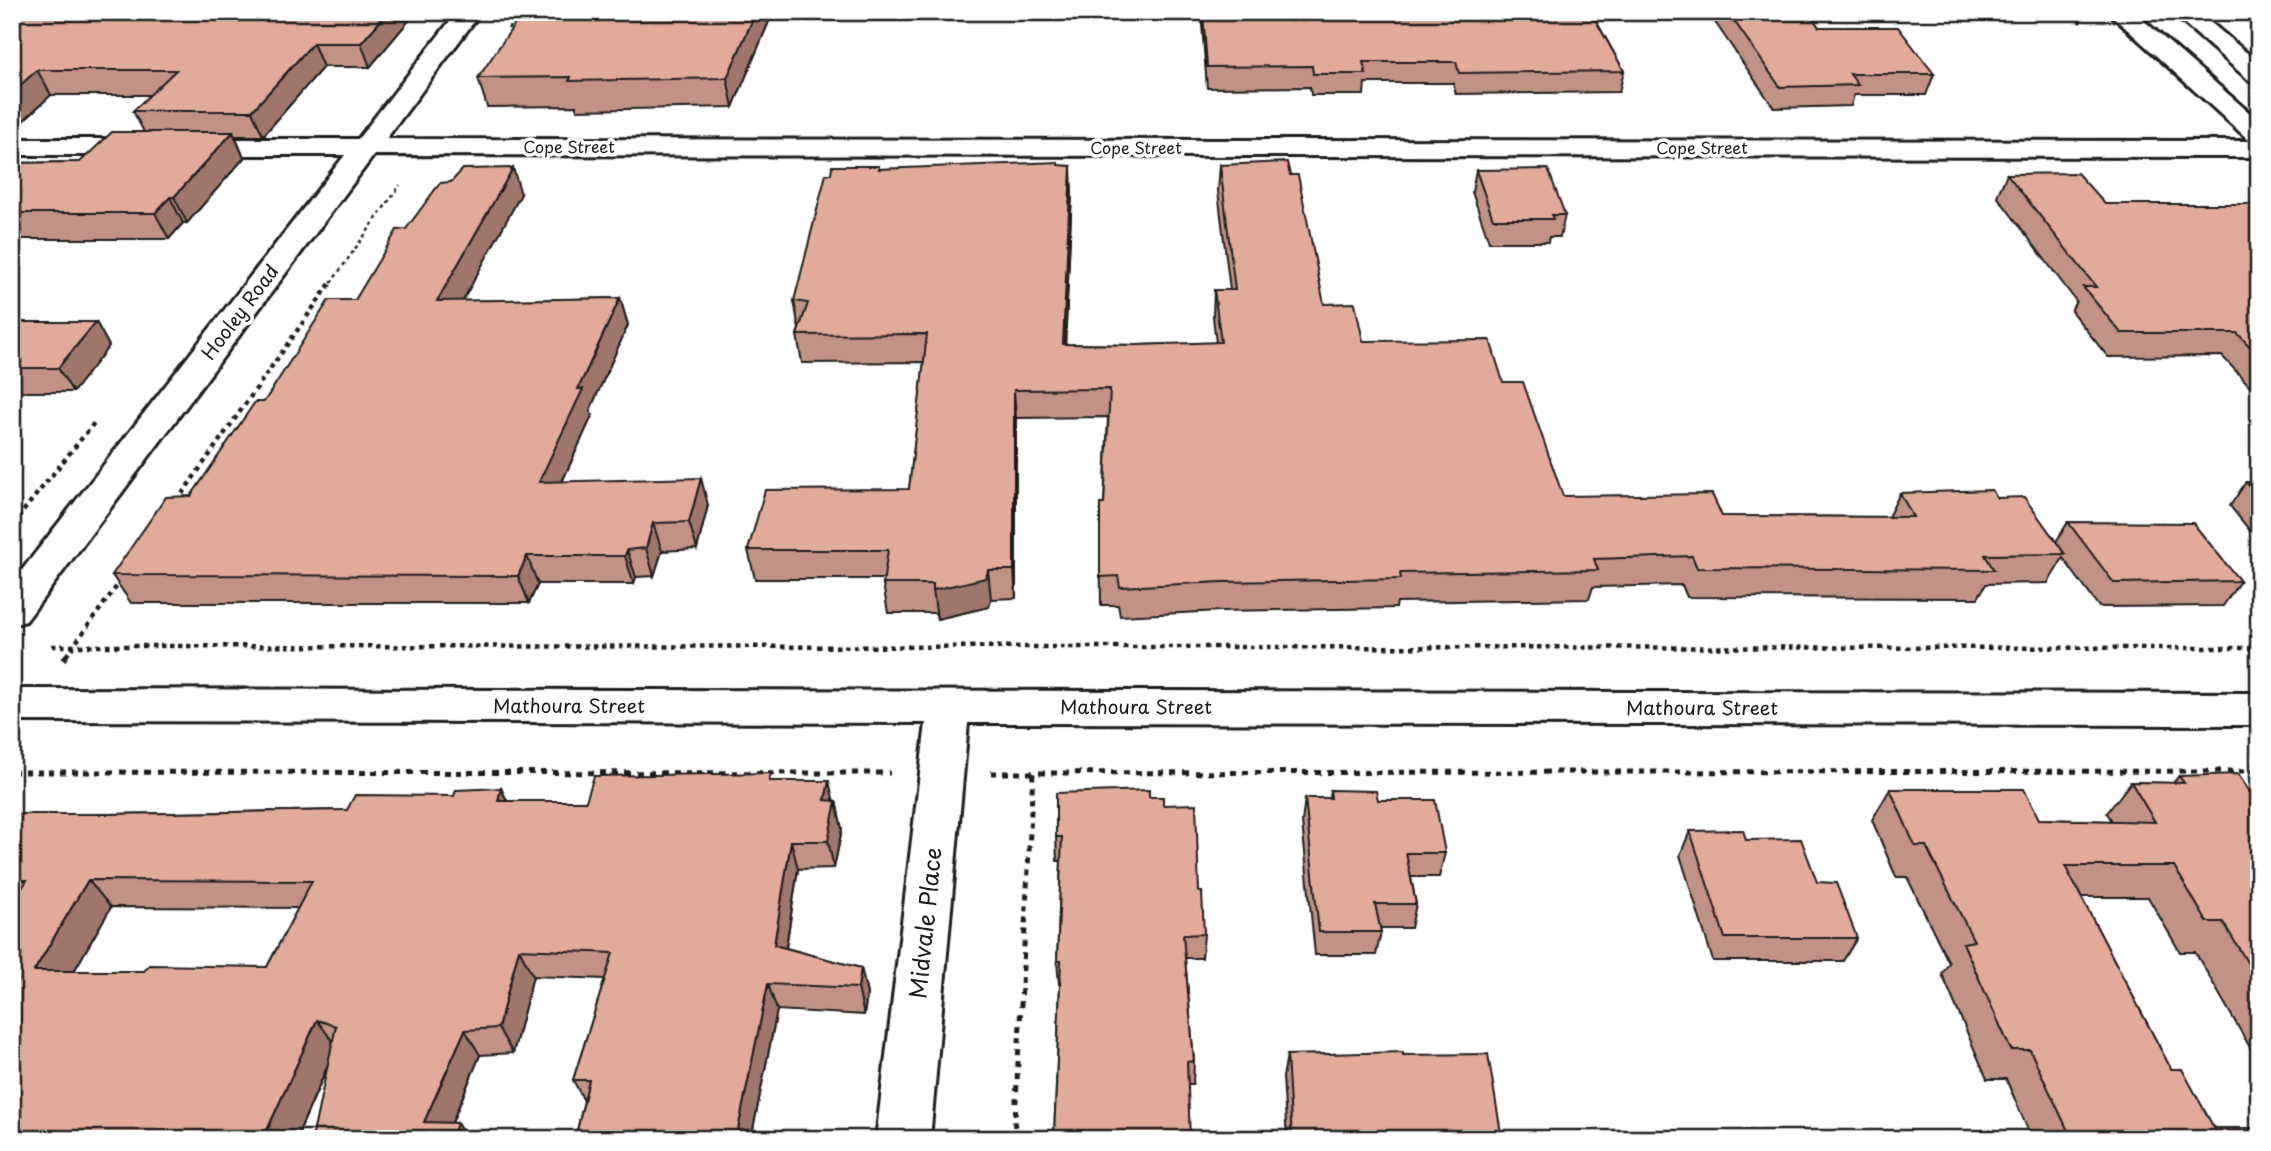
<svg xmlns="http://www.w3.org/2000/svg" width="2271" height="1151" font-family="'Playpen Sans',sans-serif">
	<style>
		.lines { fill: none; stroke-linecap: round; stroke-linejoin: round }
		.minor-casing { stroke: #1c1c1c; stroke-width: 6 }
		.major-casing { stroke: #1c1c1c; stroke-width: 6 }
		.path-far2 { stroke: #1c1c1c; stroke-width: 2.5; stroke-dasharray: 3.5 3.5; stroke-linecap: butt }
		.path-far1 { stroke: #1c1c1c; stroke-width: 4.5; stroke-dasharray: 4.5 4.5; stroke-linecap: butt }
		.path { stroke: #1c1c1c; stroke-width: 5; stroke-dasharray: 6 6; stroke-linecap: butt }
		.minor { fill: #fff; fill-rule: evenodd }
		.major { fill: #fff; fill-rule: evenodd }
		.wall { fill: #c29284; stroke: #1c1c1c; stroke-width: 2; fill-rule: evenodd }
		.shaded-wall { fill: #9e776b; stroke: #1c1c1c; stroke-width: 2 }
		.building { fill: #e1aa99; stroke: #1c1c1c; stroke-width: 2; fill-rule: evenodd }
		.labels { text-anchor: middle; stroke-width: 7; stroke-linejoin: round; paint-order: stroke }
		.far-street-label { font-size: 16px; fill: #1c1c1c; stroke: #fff }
		.street-label { font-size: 19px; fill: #1c1c1c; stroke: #fff }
		.near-street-label { font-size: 23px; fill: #1c1c1c; stroke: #fff }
	</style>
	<rect width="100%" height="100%" fill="#fff"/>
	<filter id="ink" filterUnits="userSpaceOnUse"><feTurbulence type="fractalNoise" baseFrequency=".0143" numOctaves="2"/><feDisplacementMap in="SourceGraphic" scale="14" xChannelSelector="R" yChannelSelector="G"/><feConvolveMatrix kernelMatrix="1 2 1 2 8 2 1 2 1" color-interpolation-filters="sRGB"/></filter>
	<g filter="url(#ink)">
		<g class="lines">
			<g class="minor-casing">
				<g id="minor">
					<polygon points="457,12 481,12 386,139 2259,141 2259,157 374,155 26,621 12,625 12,583 345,155 12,155 12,139 358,139"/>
					<polygon points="12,689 2259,693 2259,725 968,723 930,1139 876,1139 926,723 12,721"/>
				</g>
			</g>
			<g class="major-casing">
				<g id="major">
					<polygon points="2108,12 2134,12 2259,121 2259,143 2250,141"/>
					<polygon points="2171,12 2198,12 2259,63 2259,83 2250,81"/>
				</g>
			</g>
			<g class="path-far2">
				<polyline points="2068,12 2081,23"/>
				<polyline points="508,29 520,12"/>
				<polyline points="331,283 400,185"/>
			</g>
			<g class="path-far1">
				<polyline points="177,501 332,281"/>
				<polyline points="12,525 94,423"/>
				<polyline points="52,646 2259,648"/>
				<polyline points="66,656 122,579"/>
			</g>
			<g class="path">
				<polyline points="63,660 67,655"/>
				<polyline points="12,772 890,773"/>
				<polyline points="991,773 2259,771"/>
				<polyline points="1014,1139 1033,773"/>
			</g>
			<use href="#minor" class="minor"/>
			<use href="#major" class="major"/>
		</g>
		<g class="wall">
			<polygon points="12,12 416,12 370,67 323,67 263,136 235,136 244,158 187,223 183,223 169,239 12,239 12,163 80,162 144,132 133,111 150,95 51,95 12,131"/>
			<polygon points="773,12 733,107 577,110 576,106 487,107 478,78"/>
			<polygon points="1201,12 1591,12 1624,71 1619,92 1456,94 1453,83 1365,83 1364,95 1311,95 1310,87 1207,88"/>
			<polygon points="1708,12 1808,12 1819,27 1934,74 1926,95 1854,95 1851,106 1774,108"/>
			<polygon points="1058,165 1072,192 1065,344 1138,345 1216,343 1213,317 1214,290 1230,290 1218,191 1220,165 1324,304 1363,341 1503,382 1563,496 1722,516 1888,517 1900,493 1997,498 2056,542 2068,522 2240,581 2223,606 2099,607 2063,558 2048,583 1986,584 1978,598 1687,597 1682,585 1593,587 1589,599 1397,602 1396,608 1221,611 1120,616 1118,605 1101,605 1100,504 1104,504 1108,417 1016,418 1016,598 991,599 989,607 937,619 936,613 888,613 883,584 884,579 755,579 748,550 909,489 924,362 802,363 797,335 799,329 794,301 880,169"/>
			<polygon points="1476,170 1565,215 1560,237 1549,237 1548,242 1489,242 1472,192"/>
			<polygon points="2007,174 2105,204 2259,204 2259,396 2222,356 2108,357 2071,311 2076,301 1997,196"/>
			<polygon points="521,194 462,301 620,298 628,325 590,410 592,416 562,482 708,505 697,549 662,551 654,576 636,577 634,584 538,584 529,603 131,603 112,575 191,496 264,402 355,300 406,229"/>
			<polygon points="12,322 96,322 109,346 73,392 12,392"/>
			<polygon points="2246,482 2259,482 2259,542 2230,506"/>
			<polygon points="2179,776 2259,806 2259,1063 2195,952 2180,952 2148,897 2081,897 2171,1069 2214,1128 2259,1139 2032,1139 2006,1079 1987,1079 1942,974 1949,963 1907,877 1896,877 1872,820 1890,789 2039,819 2112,821 2107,813 2131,782 2173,783"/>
			<path d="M773 781 836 801 842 829 834 868 798 869 786 948 861 968 867 994 864 1015 777 1010 751 1139H575L584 1101 573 1080 605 979 533 976 513 1053 480 1055 452 1123 467 1139 328 1066 296 1139H12V814H109L347 810 454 796 501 788 507 801H586ZM111 907 298 908 267 967 144 971H74Z"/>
			<polygon points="1330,790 1378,800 1445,853 1439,877 1411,877 1416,904 1411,928 1380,928 1381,932 1376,955 1315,955 1302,822 1305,798 1329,798"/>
			<polygon points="1149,797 1163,805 1199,892 1204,934 1202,958 1185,958 1194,1061 1193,1084 1188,1084 1054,1137 1060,984 1059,984 1057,961 1061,861 1057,861 1056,837"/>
			<polygon points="1690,831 1746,840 1817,882 1857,938 1843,961 1713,961 1680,855"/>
			<polygon points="1287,1055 1403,1055 1502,1139 1287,1139 1283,1077"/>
		</g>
		<g class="shaded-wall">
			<polygon points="388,12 416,12 370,67 361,43"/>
			<polygon points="756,12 773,12 733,107 727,78"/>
			<polygon points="313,43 323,67 263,136 252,111"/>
			<polygon points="37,70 51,95 12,131 12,93"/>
			<polygon points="233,132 244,158 187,223 174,197"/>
			<polygon points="1071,166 1072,192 1064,372 1063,344"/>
			<polygon points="513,168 521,194 448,328 437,301"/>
			<polygon points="170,197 183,223 169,239 155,213"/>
			<polygon points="620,298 628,325 590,410 592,416 549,510 539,482 578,389"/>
			<polygon points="96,322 109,346 73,392 58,368"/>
			<polygon points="1014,390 1016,418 1016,598 1014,570"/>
			<polygon points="701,478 708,505 697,549 689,522"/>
			<polygon points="653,523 662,551 654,576 646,548"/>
			<polygon points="627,550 636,577 634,584 625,556"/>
			<polygon points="527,556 538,584 529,603 518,576"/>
			<polygon points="988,570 991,599 989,607 937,619 933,590"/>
			<polygon points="829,781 835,807 836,801 842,829 834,868 828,841 825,800"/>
			<polygon points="501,788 514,816 498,801"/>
			<polygon points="791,841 798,869 782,972 774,945"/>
			<polygon points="88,880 111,907 59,997 34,971"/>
			<polygon points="519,949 533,976 513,1053 498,1028"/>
			<polygon points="861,968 867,994 864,1015 858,988"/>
			<polygon points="768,984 777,1010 751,1139 736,1139"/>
			<polygon points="317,1020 336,1046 296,1139 263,1139"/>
			<polygon points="465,1030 480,1055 445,1139 424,1122"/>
			<polygon points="457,1123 467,1139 452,1139"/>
		</g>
		<g class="building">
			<polygon points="12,12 388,12 361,43 313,43 252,111 133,111 176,70 37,70 12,93"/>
			<polygon points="523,12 756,12 727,78 569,81 571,77 478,78"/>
			<polygon points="1203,12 1591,12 1624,71 1459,73 1456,62 1363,62 1366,74 1313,74 1312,66 1207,67"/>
			<polygon points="1728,12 1808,12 1819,27 1898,27 1934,74 1850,74 1858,85 1780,87"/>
			<polygon points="112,132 233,132 174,197 170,197 155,213 12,213 12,163 80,162"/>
			<polygon points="1058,162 1058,165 1071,166 1063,344 1138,345 1221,342 1214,290 1235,290 1220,165 1287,162 1290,175 1298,175 1324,304 1355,303 1363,341 1490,340 1503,382 1523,382 1563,496 1712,494 1722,516 1913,517 1900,493 1992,490 1997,498 2024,497 2065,554 1985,555 1994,570 1697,568 1692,556 1594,559 1598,570 1400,573 1401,579 1223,582 1120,587 1118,576 1100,577 1100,504 1104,504 1110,389 1014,390 1014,570 988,570 986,578 933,590 933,584 883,584 888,550 748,550 765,490 909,489 927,334 797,335 808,303 794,301 826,174 831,174 832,166 879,166 879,169"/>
			<polygon points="513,168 437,301 620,298 578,389 583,389 539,482 701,478 689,522 653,523 646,548 627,550 625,556 527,556 518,576 112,575 166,497 191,496 255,402 264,402 329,300 355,300 397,230 406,229 440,183 451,182 463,169"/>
			<polygon points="1548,169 1565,215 1552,215 1553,219 1493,219 1476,170"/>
			<polygon points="2077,173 2105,204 2259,204 2259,356 2237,333 2121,333 2083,287 2096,287 2007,174"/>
			<polygon points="12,322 96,322 58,368 12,368"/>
			<polygon points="2246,482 2259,482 2259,497"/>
			<polygon points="2068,522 2193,523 2240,581 2114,583"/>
			<path d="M771 773 769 781H829L825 800 836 801 828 841H791L774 945 861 968 858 988 768 984 736 1139H575L589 1080H573L613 953 519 949 498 1028 465 1030 424 1122 457 1123 452 1139H312L336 1026 317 1020 263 1139H36L40 1132H12V904L27 880H12V814H109L347 810 355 795 454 796 456 790 501 788 498 801H586L594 776ZM88 880 312 881 267 967 149 965 144 971H34Z"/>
			<polygon points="2238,774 2259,806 2259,982 2223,922 2207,922 2174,866 2065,866 2171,1069 2182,1069 2214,1128 2259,1128 2259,1139 2065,1139 2064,1137 2071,1137 2030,1050 2011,1050 1963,943 1974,941 1926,846 1915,846 1890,789 2024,789 2039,819 2155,822 2131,782 2184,783 2179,776"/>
			<polygon points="1149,790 1149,797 1163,797 1163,805 1196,804 1199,892 1202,892 1204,934 1183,935 1194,1061 1187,1062 1190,1139 1043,1139 1043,1137 1054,1137 1061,961 1057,961 1062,837 1056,837 1056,793"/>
			<polygon points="1330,790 1376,791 1378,800 1435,800 1445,853 1406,853 1416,904 1375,904 1381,932 1319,932 1305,798 1331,798"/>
			<polygon points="1743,830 1746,840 1801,839 1817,882 1836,883 1857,938 1725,938 1690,831"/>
			<polygon points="1403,1052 1403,1055 1488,1054 1502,1139 1292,1139 1287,1055"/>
		</g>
	</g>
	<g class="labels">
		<g class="far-street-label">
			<text x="569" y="153">Cope Street</text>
			<text x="1136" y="154">Cope Street</text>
			<text x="1702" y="154">Cope Street</text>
		</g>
		<g class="street-label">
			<text transform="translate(240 312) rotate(-53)" y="7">Hooley Road</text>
			<text x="569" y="713">Mathoura Street</text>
			<text x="1136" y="714">Mathoura Street</text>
			<text x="1702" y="715">Mathoura Street</text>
		</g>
		<g class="near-street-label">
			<text transform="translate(926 923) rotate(-84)" y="8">Midvale Place</text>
		</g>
	</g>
	<rect width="2271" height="1151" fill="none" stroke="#fff" stroke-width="42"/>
	<rect x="21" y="21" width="2229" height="1109" fill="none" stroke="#1c1c1c" stroke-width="2.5" filter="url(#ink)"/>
</svg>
